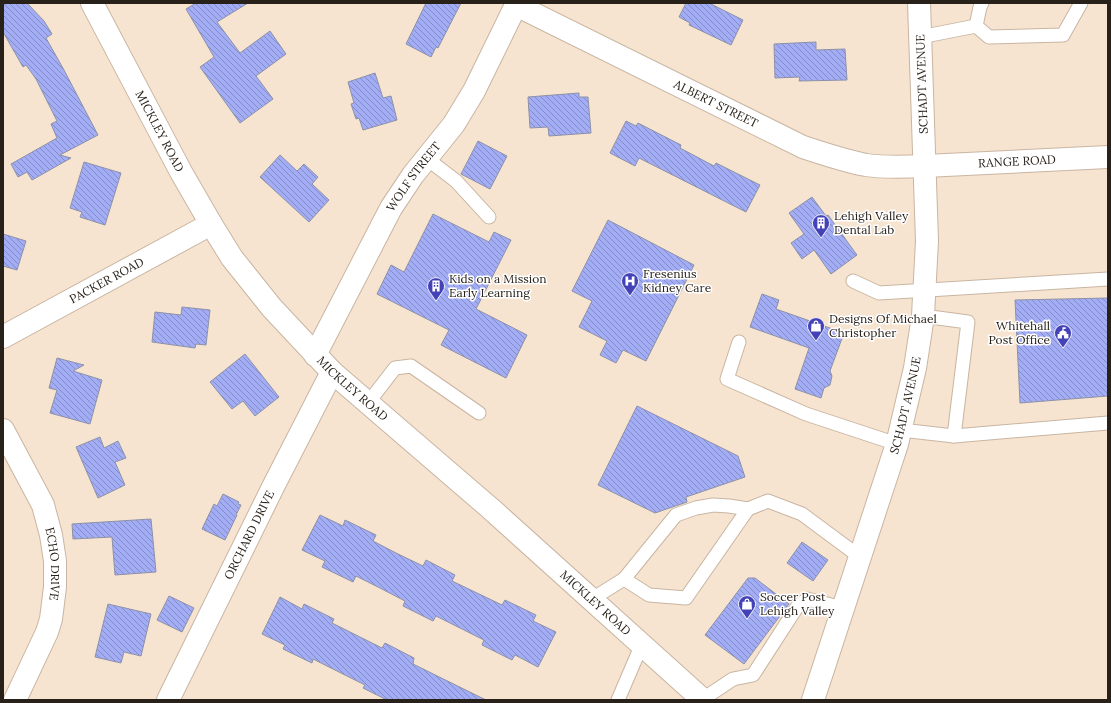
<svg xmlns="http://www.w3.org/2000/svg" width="1111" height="703" font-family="Lora,serif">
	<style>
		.building { fill: url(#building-back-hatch); stroke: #8d91a7 }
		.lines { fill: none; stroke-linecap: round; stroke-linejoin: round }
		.lane-casing { stroke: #c8b5a2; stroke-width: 15 }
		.street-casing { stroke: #c8b5a2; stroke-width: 24 }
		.secondary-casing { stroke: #c8b5a2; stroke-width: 24 }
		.lane { stroke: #fff; stroke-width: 13 }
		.street { stroke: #fff; stroke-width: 22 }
		.secondary { stroke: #fff; stroke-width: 22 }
		.labels { text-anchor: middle; stroke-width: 3; stroke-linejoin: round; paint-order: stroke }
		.street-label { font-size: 12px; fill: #28211a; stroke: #fff }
		.poi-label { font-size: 12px; fill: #28211a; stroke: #fff; text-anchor: start }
	</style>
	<defs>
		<pattern id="building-back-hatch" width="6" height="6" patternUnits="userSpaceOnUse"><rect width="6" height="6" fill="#a2adf5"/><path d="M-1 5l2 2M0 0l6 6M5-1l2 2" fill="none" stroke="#848cc6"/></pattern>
	</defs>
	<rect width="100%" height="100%" fill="#f7e4d0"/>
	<g class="building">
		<polygon points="3,3 27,3 44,21 52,34 46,38 64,70 98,135 60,155 71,158 32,180 27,172 18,177 11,164 57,138 51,124 57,121 36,79 26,65 23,67 3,32"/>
		<polygon points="196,3 248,3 217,22 240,53 270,31 286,54 256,76 273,99 240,123 200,67 214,57 186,9"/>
		<polygon points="426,3 461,3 438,48 436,47 431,57 406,44"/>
		<polygon points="686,3 709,3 743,20 731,45 689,25 690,23 679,17"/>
		<polygon points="816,42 816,50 845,49 847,80 799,81 800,77 775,78 774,44"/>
		<polygon points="375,73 383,98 391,96 397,120 363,130 359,118 356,119 351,104 354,103 348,82"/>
		<polygon points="579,93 579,97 588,97 591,133 549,136 548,127 530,128 528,97"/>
		<polygon points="626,121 636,126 638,123 681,145 680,148 714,166 716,163 760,185 746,212 639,158 635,166 610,153"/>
		<polygon points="478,141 507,156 490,189 461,174"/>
		<polygon points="280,155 297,171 304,164 318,177 312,184 329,200 309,222 260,177"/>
		<polygon points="84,162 121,173 105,225 80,217 82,212 70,208"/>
		<polygon points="812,197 826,216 828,215 857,255 831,274 814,250 802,259 791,243 804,234 789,213"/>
		<polygon points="433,214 489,242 494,232 511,240 476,309 527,335 506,378 441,345 449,330 377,294 391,265 404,272"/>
		<polygon points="608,220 694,265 646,361 623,350 616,363 600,355 607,341 579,327 592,301 572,291"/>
		<polygon points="3,234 26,241 17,270 3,266"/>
		<polygon points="762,294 779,300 776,309 844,333 830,371 832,376 830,385 824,388 821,398 795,389 809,348 750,327"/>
		<polygon points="1108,298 1108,396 1020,403 1015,300"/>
		<polygon points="182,307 210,310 206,345 196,344 195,348 152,342 155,312 181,315"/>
		<polygon points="245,354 279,397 255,416 243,401 232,409 210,382"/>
		<polygon points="57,358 84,365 73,371 102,380 90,424 50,413 57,390 49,388"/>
		<polygon points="637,406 738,456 745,477 686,497 687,502 655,513 598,485"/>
		<polygon points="100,437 104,448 118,441 126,458 115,462 125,485 98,498 76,447"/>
		<polygon points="223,494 239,502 238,504 241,505 236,515 237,515 225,540 202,529 214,504 217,506"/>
		<polygon points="320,515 343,526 345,520 376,535 373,541 396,553 423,566 426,560 455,575 452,581 502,605 505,600 536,615 533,621 556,632 538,667 515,655 512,660 482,645 484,640 436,616 433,621 403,606 405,601 378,587 356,576 353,582 322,567 325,561 302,550"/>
		<polygon points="151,519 156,572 115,575 112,537 73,539 72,524"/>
		<polygon points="802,542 828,560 813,581 787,563"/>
		<polygon points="748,578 755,578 789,604 744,664 705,635"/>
		<polygon points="169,596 194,608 182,632 157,620"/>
		<polygon points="280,597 302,609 304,604 334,619 332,623 382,648 385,643 414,658 413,664 486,700 387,700 363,688 365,685 313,659 312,663 283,649 285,645 262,634"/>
		<polygon points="108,604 151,614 141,656 124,652 121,663 95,657"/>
	</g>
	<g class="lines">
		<g class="lane-casing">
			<g id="lane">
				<polyline points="976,26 980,7 982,3"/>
				<polyline points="920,37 976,26 989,37 1063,35 1081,3"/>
				<polyline points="426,158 456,181 489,217"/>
				<polyline points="853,281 879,293 1108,279"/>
				<polyline points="923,316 968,322 954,436"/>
				<polyline points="739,342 727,379 806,414 897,444"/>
				<polyline points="368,403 395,368 411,366 479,413"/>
				<polyline points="901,430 954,436 1108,423"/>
				<polyline points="624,579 676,515 696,508 713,505 729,506 748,509 768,501 802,514 860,557"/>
				<polyline points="592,599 624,579 649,595 686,598 748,509"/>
				<polyline points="703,699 733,679 753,675 797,607 807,599 843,608"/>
				<polyline points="618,700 642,644"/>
			</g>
		</g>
		<g class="street-casing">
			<g id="street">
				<path id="s1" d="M516 5 803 147C824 154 845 161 866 165 886 168 906 167 925 166"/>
				<path id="s2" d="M3 337 211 224"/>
				<path id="s3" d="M315 355 391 208 413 175 454 124 474 91 517 3"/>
				<path id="s4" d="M3 430 43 505 51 535 55 561V587L51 619 47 632 15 700"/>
				<path id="s5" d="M168 700 274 485 332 372"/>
			</g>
		</g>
		<g class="secondary-casing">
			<g id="secondary">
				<path id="s6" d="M92 3 181 172 211 224 232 258 272 308 332 372 490 508 703 700"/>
				<path id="s7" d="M925 166 1108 157"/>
				<path id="s8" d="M813 700 897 444 915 368 923 316 927 241 919 3"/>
			</g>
		</g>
		<use href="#lane" class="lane"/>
		<use href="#street" class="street"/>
		<use href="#secondary" class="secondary"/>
	</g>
	<defs>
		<g id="building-pin" transform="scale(0.9)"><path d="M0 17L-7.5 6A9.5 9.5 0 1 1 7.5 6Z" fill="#4442b7" stroke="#fff"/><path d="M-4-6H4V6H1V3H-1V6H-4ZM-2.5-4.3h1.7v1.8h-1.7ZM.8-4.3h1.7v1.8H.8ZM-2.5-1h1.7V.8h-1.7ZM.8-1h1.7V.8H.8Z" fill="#fff"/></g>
		<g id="hospital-pin" transform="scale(0.9)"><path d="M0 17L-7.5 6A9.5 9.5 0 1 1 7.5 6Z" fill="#4442b7" stroke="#fff"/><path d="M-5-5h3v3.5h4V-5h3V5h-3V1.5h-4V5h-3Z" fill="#fff"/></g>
		<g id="shop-pin" transform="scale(0.9)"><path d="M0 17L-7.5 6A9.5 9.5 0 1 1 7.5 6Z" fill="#4442b7" stroke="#fff"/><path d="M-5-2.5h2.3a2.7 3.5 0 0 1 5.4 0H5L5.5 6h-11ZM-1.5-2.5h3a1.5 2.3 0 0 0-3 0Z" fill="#fff"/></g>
		<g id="civic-pin" transform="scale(0.9)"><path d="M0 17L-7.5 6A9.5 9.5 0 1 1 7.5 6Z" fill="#4442b7" stroke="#fff"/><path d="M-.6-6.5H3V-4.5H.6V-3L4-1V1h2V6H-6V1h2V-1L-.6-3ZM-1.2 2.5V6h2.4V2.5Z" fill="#fff"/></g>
	</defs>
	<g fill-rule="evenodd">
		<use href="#building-pin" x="821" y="223"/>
		<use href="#hospital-pin" x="630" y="281"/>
		<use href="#building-pin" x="436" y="286"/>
		<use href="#shop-pin" x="816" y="326"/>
		<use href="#civic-pin" x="1063" y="333"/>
		<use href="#shop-pin" x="747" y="604"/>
	</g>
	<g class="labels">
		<g class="street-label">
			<text transform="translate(922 84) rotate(-92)" y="4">SCHADT AVENUE</text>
			<text dy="4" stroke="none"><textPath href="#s1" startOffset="223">ALBERT STREET</textPath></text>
			<text dy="4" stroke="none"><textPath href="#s6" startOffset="145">MICKLEY ROAD</textPath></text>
			<text dy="4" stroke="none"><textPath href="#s7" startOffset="92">RANGE ROAD</textPath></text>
			<text dy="4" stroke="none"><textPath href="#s3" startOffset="204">WOLF STREET</textPath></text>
			<text dy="4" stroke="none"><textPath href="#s2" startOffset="118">PACKER ROAD</textPath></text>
			<text dy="4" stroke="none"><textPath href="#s6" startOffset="469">MICKLEY ROAD</textPath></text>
			<text dy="4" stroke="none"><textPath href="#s8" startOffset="309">SCHADT AVENUE</textPath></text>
			<text dy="4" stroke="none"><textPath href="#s5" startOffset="184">ORCHARD DRIVE</textPath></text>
			<text dy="4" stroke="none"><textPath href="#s4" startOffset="145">ECHO DRIVE</textPath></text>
			<text dy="4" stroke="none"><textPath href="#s6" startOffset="793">MICKLEY ROAD</textPath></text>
		</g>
		<g class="poi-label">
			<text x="834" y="220">Lehigh Valley<tspan x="834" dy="14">Dental Lab</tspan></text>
			<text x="643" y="278">Fresenius<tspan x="643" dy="14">Kidney Care</tspan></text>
			<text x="449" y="283">Kids on a Mission<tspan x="449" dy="14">Early Learning</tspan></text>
			<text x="829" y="323">Designs Of Michael<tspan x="829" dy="14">Christopher</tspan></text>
			<text x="1050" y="330" text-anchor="end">Whitehall<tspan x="1050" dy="14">Post Office</tspan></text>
			<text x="760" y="601">Soccer Post<tspan x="760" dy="14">Lehigh Valley</tspan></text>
		</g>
	</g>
	<rect width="1111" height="703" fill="none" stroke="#28211a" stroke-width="8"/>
</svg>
